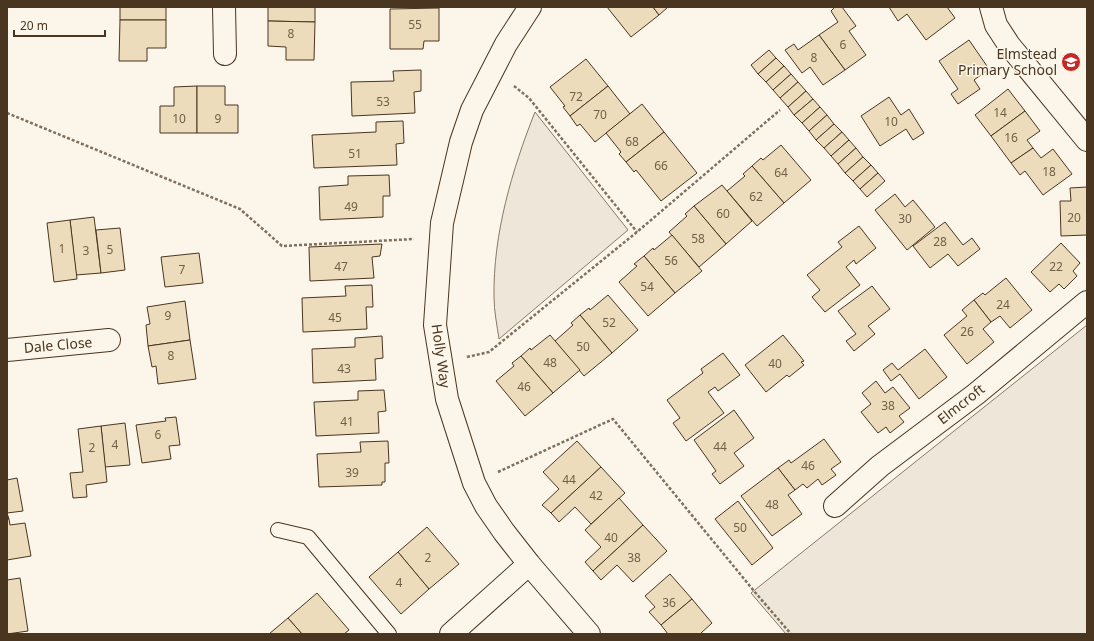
<svg xmlns="http://www.w3.org/2000/svg" width="1094" height="641" font-family="'Noto Sans',sans-serif">
	<style>
		.green { fill: #ede6d9; stroke: #887966 }
		.building { fill: #ecdcbc; stroke: #4a3520 }
		.lines { fill: none; stroke-linecap: round; stroke-linejoin: round }
		.lane-casing { stroke: #4a3520; stroke-width: 16 }
		.street-casing { stroke: #4a3520; stroke-width: 24 }
		.path { stroke: #7f6f5c; stroke-width: 2.5; stroke-dasharray: 3 2; stroke-linecap: butt }
		.lane { stroke: #fbf6e9; stroke-width: 14 }
		.street { stroke: #fbf6e9; stroke-width: 22 }
		.labels { text-anchor: middle; stroke-width: 3; stroke-linejoin: round; paint-order: stroke }
		.number-label { font-size: 12px; fill: #725f47 }
		.poi-label { font-size: 14px; fill: #4a3520; stroke: #fbf6e9; text-anchor: end }
		.street-label { font-size: 14px; fill: #4a3520; stroke: #fbf6e9 }
	</style>
	<rect width="100%" height="100%" fill="#fbf6e9"/>
	<g class="green">
		<path d="M535 112 628 230 499 339C497 325 494 311 494 297 493 234 512 170 535 112Z"/>
		<polygon points="1087,325 1087,634 786,634 751,593"/>
	</g>
	<g class="building">
		<rect x="120" y="7" width="46" height="13"/>
		<polygon points="268,7 315,7 315,22 268,21"/>
		<polygon points="607,7 653,7 659,15 631,37"/>
		<polygon points="653,7 668,7 659,15"/>
		<polygon points="835,7 842,7 856,26 849,31 866,55 845,70 819,35 838,22 831,11"/>
		<polygon points="889,7 947,7 955,18 926,40 907,14 898,21"/>
		<polygon points="439,8 439,41 424,41 423,49 390,49 390,9"/>
		<polygon points="120,20 166,20 166,48 147,48 147,61 119,61"/>
		<polygon points="268,21 315,22 314,60 286,60 286,47 268,46"/>
		<polygon points="819,35 845,70 823,85 810,67 802,73 785,50 794,44 798,50"/>
		<polygon points="969,40 989,69 974,80 980,89 958,104 951,94 958,89 939,61"/>
		<polygon points="769,50 776,58 758,74 751,65"/>
		<polygon points="776,58 784,66 766,82 758,74"/>
		<polygon points="586,59 608,86 570,116 563,107 565,106 550,87"/>
		<polygon points="784,66 791,74 773,90 766,82"/>
		<polygon points="421,70 421,91 414,92 415,113 352,116 351,82 394,81 393,71"/>
		<polygon points="791,74 798,82 780,98 773,90"/>
		<polygon points="798,82 806,91 788,107 780,98"/>
		<polygon points="197,86 197,133 160,133 160,106 174,106 174,87"/>
		<polygon points="197,86 225,86 225,105 238,105 238,133 197,133"/>
		<polygon points="608,86 630,114 595,142 580,124 577,126 570,116"/>
		<polygon points="1008,89 1025,111 991,136 975,115"/>
		<polygon points="806,91 813,99 794,115 788,107"/>
		<polygon points="889,97 901,115 909,109 924,133 913,140 906,129 880,146 861,116"/>
		<polygon points="813,99 820,107 802,123 794,115"/>
		<polygon points="642,104 664,132 626,162 619,154 621,152 606,133"/>
		<polygon points="820,107 827,115 809,131 802,123"/>
		<polygon points="1025,111 1040,131 1027,140 1033,148 1011,163 991,136"/>
		<polygon points="827,115 834,124 816,140 809,131"/>
		<polygon points="403,121 404,143 396,144 397,165 314,168 312,135 376,132 376,122"/>
		<polygon points="834,124 842,132 824,148 816,140"/>
		<polygon points="664,132 697,173 661,201 636,170 634,172 626,162"/>
		<polygon points="842,132 849,140 831,156 824,148"/>
		<polygon points="849,140 856,148 838,164 831,156"/>
		<polygon points="781,145 811,180 784,203 752,166 761,158 763,160"/>
		<polygon points="856,148 863,157 845,173 838,164"/>
		<polygon points="1033,148 1041,158 1053,149 1072,174 1043,195 1025,171 1020,175 1011,163"/>
		<polygon points="863,157 871,165 853,181 845,173"/>
		<polygon points="871,165 878,173 860,189 853,181"/>
		<polygon points="752,166 784,203 757,226 727,191 745,176 743,174"/>
		<polygon points="878,173 885,181 867,197 860,189"/>
		<polygon points="389,175 390,196 383,196 383,217 320,220 319,187 348,185 348,176"/>
		<polygon points="722,185 752,221 726,244 694,206"/>
		<polygon points="1087,187 1087,235 1061,236 1060,201 1071,201 1070,188"/>
		<polygon points="895,194 905,207 913,200 935,227 907,250 875,210"/>
		<polygon points="694,206 726,244 699,267 669,232 687,216 685,214"/>
		<polygon points="94,217 101,273 76,275 70,220"/>
		<polygon points="70,220 77,279 54,282 47,223"/>
		<polygon points="945,222 963,245 972,238 980,249 958,266 948,254 930,268 913,246"/>
		<polygon points="859,226 876,248 856,264 854,260 846,267 860,285 825,312 812,297 820,290 807,275 842,247 838,242"/>
		<polygon points="120,228 125,270 101,273 96,230"/>
		<polygon points="672,235 702,271 675,293 644,256 653,248 654,250"/>
		<polygon points="1061,243 1080,263 1073,271 1077,276 1064,289 1059,284 1050,292 1031,272"/>
		<polygon points="382,244 380,256 372,257 374,278 310,281 309,247"/>
		<polygon points="199,253 203,283 165,287 161,257"/>
		<polygon points="644,256 675,293 648,316 619,282 637,266 634,264"/>
		<polygon points="1006,278 1032,310 1010,328 1000,316 991,322 974,300 983,293 985,295"/>
		<polygon points="372,285 373,307 366,307 367,329 303,332 302,298 346,296 345,286"/>
		<polygon points="872,286 890,309 868,326 875,334 854,351 846,341 856,334 838,311"/>
		<polygon points="608,295 638,330 612,353 580,315 589,308 590,310"/>
		<polygon points="974,300 991,322 983,329 994,342 967,364 944,335 967,316 962,310"/>
		<polygon points="185,301 190,340 148,346 146,325 150,324 147,307"/>
		<polygon points="580,315 612,353 584,376 555,341 573,325 571,323"/>
		<polygon points="550,335 580,370 553,393 521,356 530,348 531,350"/>
		<polygon points="783,335 804,361 801,362 804,365 789,377 787,375 766,392 745,365"/>
		<polygon points="382,336 383,358 375,359 376,380 313,383 312,349 355,347 355,338"/>
		<polygon points="190,340 196,379 158,384 156,366 152,367 148,346"/>
		<polygon points="925,349 947,377 919,399 900,374 891,381 883,370 892,363 898,370"/>
		<polygon points="723,353 740,375 718,391 715,387 708,392 724,413 686,441 673,423 680,418 667,400 703,373 701,369"/>
		<polygon points="521,356 553,393 525,416 496,381 514,366 512,363"/>
		<polygon points="876,381 885,393 893,387 910,408 899,416 904,422 890,433 886,427 878,433 861,412 871,404 862,393"/>
		<polygon points="384,390 386,411 378,412 379,433 316,436 314,402 358,400 358,391"/>
		<polygon points="734,410 754,438 734,453 744,466 720,484 712,474 716,471 694,440"/>
		<polygon points="176,417 180,445 169,446 171,459 142,463 136,425 166,421 165,418"/>
		<polygon points="125,423 130,465 105,467 101,426"/>
		<polygon points="101,426 107,482 86,485 87,497 73,498 70,473 83,472 78,429"/>
		<polygon points="824,439 841,462 831,469 836,475 822,485 818,479 807,488 803,484 795,490 778,468 789,460 791,463"/>
		<polygon points="388,441 389,463 385,463 385,482 382,482 382,485 319,487 317,454 361,452 360,442"/>
		<polygon points="577,441 601,467 551,513 542,505 559,489 543,472"/>
		<polygon points="601,467 625,493 591,524 575,507 559,522 551,513"/>
		<polygon points="778,468 795,490 788,495 802,514 772,536 741,496"/>
		<polygon points="17,478 23,511 7,513 9,519 7,519 7,480"/>
		<polygon points="619,498 643,525 593,571 585,562 601,547 585,530"/>
		<polygon points="738,501 773,548 752,565 715,519"/>
		<polygon points="7,519 9,519 10,525 25,523 31,556 7,560"/>
		<polygon points="643,525 667,551 633,582 617,565 601,580 593,571"/>
		<polygon points="427,527 459,564 429,589 398,552"/>
		<polygon points="398,552 429,589 401,614 369,577"/>
		<polygon points="670,574 692,599 661,625 649,612 655,607 645,596"/>
		<polygon points="20,578 28,631 7,634 7,580"/>
		<polygon points="317,593 349,630 344,634 302,634 288,618"/>
		<polygon points="692,599 712,623 700,634 668,634 661,625"/>
		<polygon points="288,618 302,634 269,634"/>
	</g>
	<g class="lines">
		<g class="lane-casing">
			<polyline id="lane" points="278,530 308,537 389,634"/>
		</g>
		<g class="street-casing">
			<g id="street">
				<polyline points="224,7 225,54"/>
				<polyline points="530,7 506,44 472,110 461,142 442,223 435,325 447,399 474,483 486,506 504,532 529,564 589,634"/>
				<polyline points="991,7 996,25 1009,45 1087,140"/>
				<polyline points="7,350 109,340"/>
				<polyline points="835,506 880,466 976,394 1087,302"/>
				<polyline points="451,634 529,564"/>
			</g>
		</g>
		<g class="path">
			<polyline points="514,86 529,98 637,232"/>
			<polyline points="7,113 240,209 282,246 414,239"/>
			<polyline points="467,357 489,352 637,232 780,110"/>
			<polyline points="498,472 613,419 754,591 791,634"/>
		</g>
		<use href="#lane" class="lane"/>
		<use href="#street" class="street"/>
	</g>
	<defs>
		<g id="school-disc" transform="scale(1)"><circle r="9.5" fill="#c62828" stroke="#fbf6e9"/><path d="M0-5L7-2L0 1L-7-2ZM-4 1L0 2.5L4 1V4Q0 6-4 4Z" fill="#fff"/></g>
	</defs>
	<g fill-rule="evenodd">
		<use href="#school-disc" x="1071" y="62"/>
	</g>
	<g class="labels">
		<g class="number-label">
			<text x="415" y="29">55</text>
			<text x="291" y="38">8</text>
			<text x="843" y="49">6</text>
			<text x="814" y="62">8</text>
			<text x="576" y="101">72</text>
			<text x="383" y="106">53</text>
			<text x="1000" y="117">14</text>
			<text x="600" y="119">70</text>
			<text x="179" y="123">10</text>
			<text x="218" y="123">9</text>
			<text x="891" y="126">10</text>
			<text x="1011" y="142">16</text>
			<text x="632" y="146">68</text>
			<text x="355" y="158">51</text>
			<text x="661" y="170">66</text>
			<text x="1049" y="176">18</text>
			<text x="781" y="177">64</text>
			<text x="756" y="201">62</text>
			<text x="351" y="211">49</text>
			<text x="723" y="218">60</text>
			<text x="1074" y="222">20</text>
			<text x="905" y="223">30</text>
			<text x="698" y="243">58</text>
			<text x="940" y="246">28</text>
			<text x="62" y="253">1</text>
			<text x="110" y="254">5</text>
			<text x="86" y="255">3</text>
			<text x="671" y="265">56</text>
			<text x="341" y="271">47</text>
			<text x="1056" y="271">22</text>
			<text x="182" y="274">7</text>
			<text x="647" y="291">54</text>
			<text x="1003" y="309">24</text>
			<text x="168" y="320">9</text>
			<text x="335" y="322">45</text>
			<text x="609" y="327">52</text>
			<text x="967" y="336">26</text>
			<text x="583" y="351">50</text>
			<text x="171" y="360">8</text>
			<text x="550" y="367">48</text>
			<text x="775" y="368">40</text>
			<text x="344" y="373">43</text>
			<text x="524" y="391">46</text>
			<text x="888" y="410">38</text>
			<text x="347" y="426">41</text>
			<text x="158" y="439">6</text>
			<text x="115" y="449">4</text>
			<text x="720" y="451">44</text>
			<text x="92" y="452">2</text>
			<text x="808" y="470">46</text>
			<text x="352" y="477">39</text>
			<text x="569" y="484">44</text>
			<text x="596" y="500">42</text>
			<text x="772" y="509">48</text>
			<text x="740" y="532">50</text>
			<text x="611" y="542">40</text>
			<text x="428" y="562">2</text>
			<text x="634" y="562">38</text>
			<text x="399" y="587">4</text>
			<text x="669" y="607">36</text>
		</g>
		<g class="poi-label">
			<text x="1057" y="59">Elmstead<tspan x="1057" dy="16">Primary School</tspan></text>
		</g>
		<g class="street-label">
			<text transform="translate(58 345) rotate(-5)" y="5">Dale Close</text>
			<text transform="translate(441 356) rotate(82)" y="5">Holly Way</text>
			<text transform="translate(961 404) rotate(-38)" y="5">Elmcroft</text>
		</g>
	</g>
	<rect width="1094" height="641" fill="none" stroke="#4a3520" stroke-width="16"/>
	<path d="M14 30v6h91v-6" fill="none" stroke="#4a3520" stroke-width="2"/>
	<text x="20" y="30" font-size="12" fill="#4a3520" stroke="#fbf6e9" stroke-width="3" paint-order="stroke">20 m</text>
</svg>
